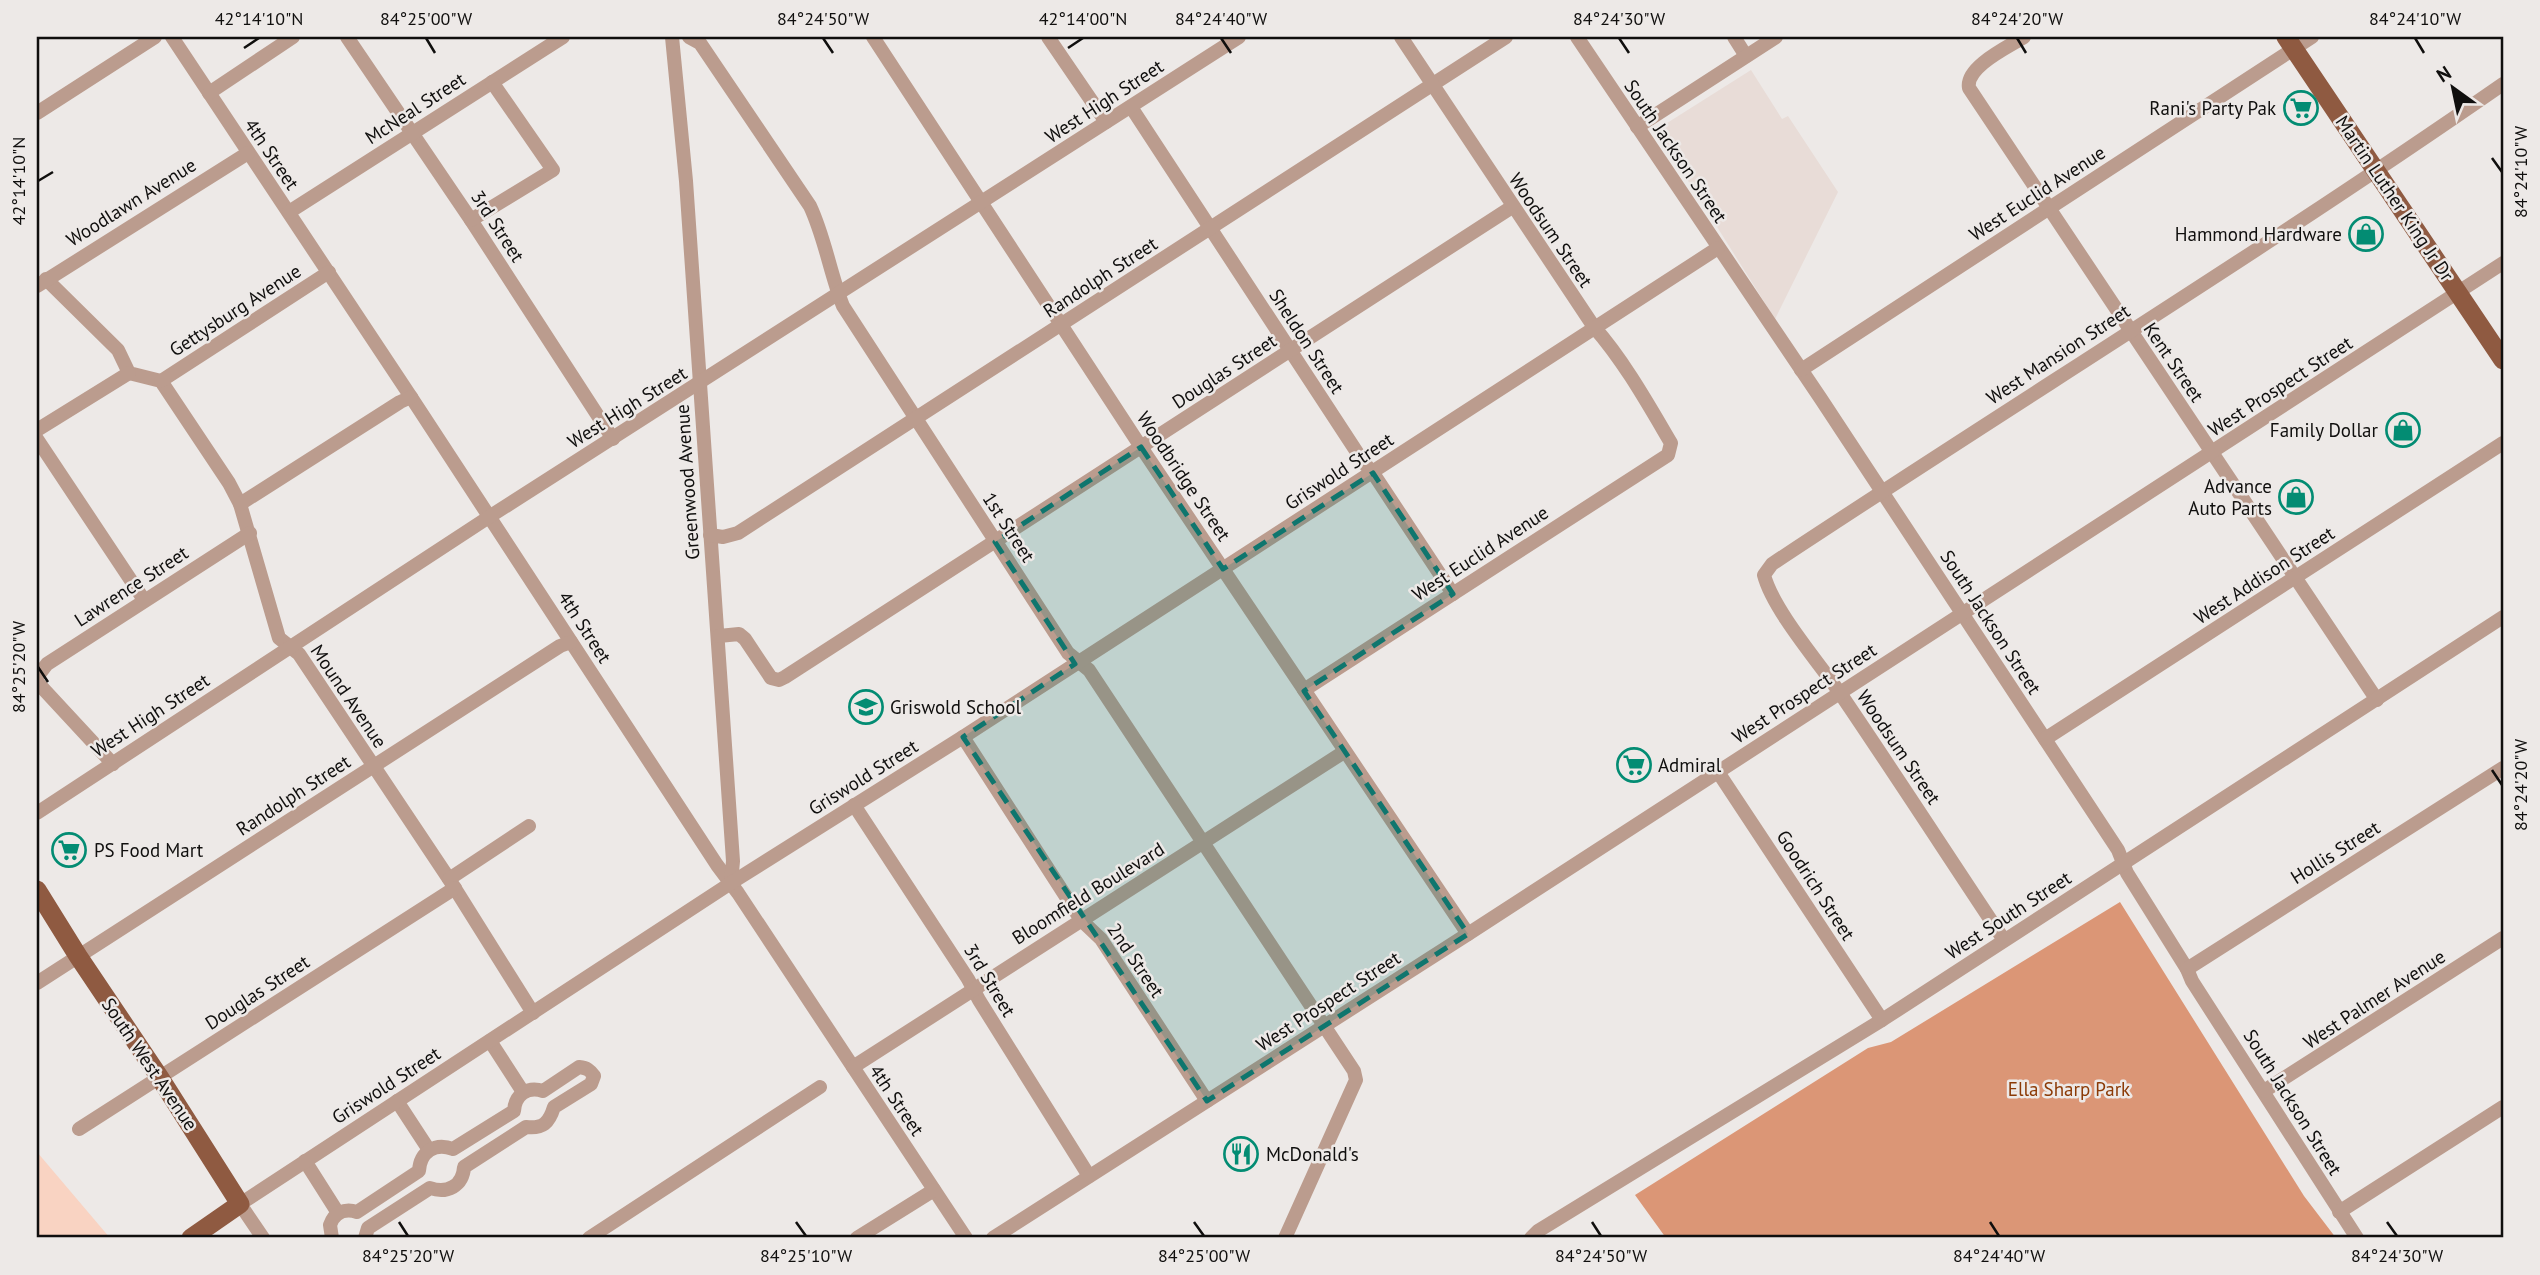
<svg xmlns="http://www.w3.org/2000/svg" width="2540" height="1275" font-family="'PT Sans',sans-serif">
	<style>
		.built { fill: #e8dcd7 }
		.green { fill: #f9d3c2 }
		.forest { fill: #db9676 }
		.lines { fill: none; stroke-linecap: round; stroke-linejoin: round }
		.minor { stroke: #bb9c8e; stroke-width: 14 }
		.major { stroke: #8f5a41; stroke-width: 19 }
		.marked { fill: #0f766e; fill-opacity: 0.2; stroke: #0f766e; stroke-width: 5; stroke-dasharray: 14 9; stroke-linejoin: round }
		.ticks { fill: none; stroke: #100f0e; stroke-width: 2.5 }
		.labels { text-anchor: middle; stroke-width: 5; stroke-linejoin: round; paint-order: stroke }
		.street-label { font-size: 19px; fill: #100f0e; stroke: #ede9e7 }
		.poi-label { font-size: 19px; fill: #100f0e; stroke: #ede9e7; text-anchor: end }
		.park-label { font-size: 19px; fill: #8b3a06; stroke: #ede9e7 }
		.neatline { fill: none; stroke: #100f0e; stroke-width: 2.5 }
		.ticks-label { font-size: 18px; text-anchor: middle; fill: #100f0e }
	</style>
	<rect width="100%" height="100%" fill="#ede9e7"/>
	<polygon class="built" points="1751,70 1782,119 1788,116 1838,192 1775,319 1656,130"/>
	<polygon class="green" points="37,1152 110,1238 37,1238"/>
	<polygon class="forest" points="2120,902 2304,1196 2336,1238 1666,1238 1635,1195 1868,1048 1891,1042"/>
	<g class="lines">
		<g class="minor">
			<polyline points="172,37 411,397 717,865 738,893 966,1238"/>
			<polyline points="347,37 471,220 613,439"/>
			<polyline points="672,37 686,181 733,861 731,883"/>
			<path d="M689 37 700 43 810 206C825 238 830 273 843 306L1068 653 1089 670 1354 1071 1356 1080 1285 1238"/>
			<polyline points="873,37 1141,447 1468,934"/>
			<polyline points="1048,37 1106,122"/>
			<polyline points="1577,37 1821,399 2118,850 2127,873 2187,969 2192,981 2357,1238"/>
			<polyline points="1734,37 1746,56"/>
			<path d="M2024 37C2008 47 1965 67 1969 88L2377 700"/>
			<polyline points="209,93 293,37"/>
			<polyline points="1131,107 1364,463 1373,473 1453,594"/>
			<polyline points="37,113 155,37"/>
			<polyline points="1637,127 1776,37"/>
			<polyline points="289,212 563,37"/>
			<polyline points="471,220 553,170 492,82"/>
			<polyline points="46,279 118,350 129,373 161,381 229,483 240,504 279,638 299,654 449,879 533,1013"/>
			<polyline points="37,286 248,153"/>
			<polyline points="1801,370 2312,37"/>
			<polyline points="161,381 329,272"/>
			<polyline points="37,430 129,373"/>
			<polyline points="37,439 144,600"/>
			<polyline points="240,504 400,402 411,397"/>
			<polyline points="710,535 723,537 738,533 1506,37"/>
			<polyline points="719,636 739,634 745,639 771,678 779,680 785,677 1512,207"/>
			<polyline points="37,677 47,664 250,533"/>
			<polyline points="37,682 113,764"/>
			<path d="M1304 690 1668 455 1671 443C1648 404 1624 361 1594 327L1401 37"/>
			<polyline points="963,737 1081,920 1101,939 1207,1101"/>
			<polyline points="2045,739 2503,443"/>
			<polyline points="1718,772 1882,1020"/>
			<polyline points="854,805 968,979 979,1000 1089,1176"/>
			<polyline points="37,813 489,517 1239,37"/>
			<polyline points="449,879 529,826"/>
			<path d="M2004 940C1950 859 1897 777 1842 696 1820 664 1773 610 1764 575L1772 564C2015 403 2264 250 2503 84"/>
			<polyline points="2187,969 2503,768"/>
			<polyline points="37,983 560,646 571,642"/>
			<polyline points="490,1041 523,1092"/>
			<polyline points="853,1067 1344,752"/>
			<polyline points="2264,1091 2503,938"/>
			<polyline points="397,1101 429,1150"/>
			<polyline points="79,1129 455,888"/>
			<polyline points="305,1161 338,1213"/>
			<polyline points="2339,1212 2503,1107"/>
			<polyline points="263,1238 240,1204 731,883 963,737 1718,248"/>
			<path d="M332 1238 330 1225C334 1213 344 1208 357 1212L419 1171C420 1152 435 1142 453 1149L514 1111C515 1095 527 1086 543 1091L579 1067C587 1068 590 1070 594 1076L591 1084 554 1107C549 1123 543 1129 526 1127L464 1167C463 1186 447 1194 430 1188L368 1228 365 1238"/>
			<polyline points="589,1238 820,1087"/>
			<polyline points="857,1238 934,1190"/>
			<polyline points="993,1238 1468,934 2503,263"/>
			<polyline points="1531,1238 1538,1231 1882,1020 2503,617"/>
		</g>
		<g class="major">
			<polyline points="2286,37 2503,360"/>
			<polyline points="37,890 78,956 160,1078 240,1204 191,1238"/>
		</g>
	</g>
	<path class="marked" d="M1141 447 1223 569 1373 473 1453 594 1304 691 1468 934 1207 1101 963 737 1075 664 995 542Z"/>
	<path class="ticks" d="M426 38 435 53M823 38 833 53M1221 38 1231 53M1619 38 1629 53M2017 38 2026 53M2415 38 2424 53M244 48 259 38M1068 48 1083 38M2492 158 2502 172M38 181 53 172M38 667 48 682M2492 770 2502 785M399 1222 408 1236M796 1222 806 1236M1194 1222 1204 1236M1592 1222 1601 1236M1990 1222 1999 1236M2387 1222 2397 1236"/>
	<defs>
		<g id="supermarket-ring" transform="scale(1.75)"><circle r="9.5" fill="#ede9e7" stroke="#038c73" stroke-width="1.5"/><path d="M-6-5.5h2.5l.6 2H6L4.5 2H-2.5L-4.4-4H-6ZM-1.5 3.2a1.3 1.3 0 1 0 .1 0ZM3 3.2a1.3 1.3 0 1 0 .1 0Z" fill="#038c73"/></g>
		<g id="shop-ring" transform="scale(1.75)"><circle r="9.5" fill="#ede9e7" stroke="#038c73" stroke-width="1.5"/><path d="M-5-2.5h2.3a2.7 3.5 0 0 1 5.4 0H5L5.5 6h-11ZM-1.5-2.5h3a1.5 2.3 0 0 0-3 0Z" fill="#038c73"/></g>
		<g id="school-ring" transform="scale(1.75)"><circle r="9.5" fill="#ede9e7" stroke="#038c73" stroke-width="1.5"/><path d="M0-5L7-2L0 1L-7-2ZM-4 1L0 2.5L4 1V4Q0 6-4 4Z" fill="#038c73"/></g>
		<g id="restaurant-ring" transform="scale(1.75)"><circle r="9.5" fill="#ede9e7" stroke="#038c73" stroke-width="1.5"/><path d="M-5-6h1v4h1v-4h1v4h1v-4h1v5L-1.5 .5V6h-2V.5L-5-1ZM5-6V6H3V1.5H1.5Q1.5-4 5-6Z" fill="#038c73"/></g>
	</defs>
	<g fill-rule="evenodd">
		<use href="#supermarket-ring" x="2301" y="108"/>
		<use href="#shop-ring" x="2366" y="234"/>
		<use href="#shop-ring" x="2403" y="430"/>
		<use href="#shop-ring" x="2296" y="497"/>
		<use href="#school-ring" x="866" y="707"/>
		<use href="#supermarket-ring" x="1634" y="765"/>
		<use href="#supermarket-ring" x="69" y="850"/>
		<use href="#restaurant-ring" x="1241" y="1154"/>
	</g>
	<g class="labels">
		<g class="street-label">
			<text transform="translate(1104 101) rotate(-33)" y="7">West High Street</text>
			<text transform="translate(415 108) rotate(-33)" y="7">McNeal Street</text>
			<text transform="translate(1676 151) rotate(56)" y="7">South Jackson Street</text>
			<text transform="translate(272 154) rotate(56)" y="7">4th Street</text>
			<text transform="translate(2037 193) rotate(-33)" y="7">West Euclid Avenue</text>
			<text transform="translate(2395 198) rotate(56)" y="7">Martin Luther King Jr Dr</text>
			<text transform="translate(131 202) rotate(-32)" y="7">Woodlawn Avenue</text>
			<text transform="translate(498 226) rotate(57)" y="7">3rd Street</text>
			<text transform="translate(1551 230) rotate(56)" y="7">Woodsum Street</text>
			<text transform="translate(1100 277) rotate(-33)" y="7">Randolph Street</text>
			<text transform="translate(235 310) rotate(-33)" y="7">Gettysburg Avenue</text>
			<text transform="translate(1307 341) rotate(57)" y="7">Sheldon Street</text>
			<text transform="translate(2058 354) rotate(-33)" y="7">West Mansion Street</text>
			<text transform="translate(2174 362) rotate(56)" y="7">Kent Street</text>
			<text transform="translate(1224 371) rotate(-33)" y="7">Douglas Street</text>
			<text transform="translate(2280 386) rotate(-33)" y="7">West Prospect Street</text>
			<text transform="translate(627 407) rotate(-32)" y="7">West High Street</text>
			<text transform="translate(1339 471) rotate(-33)" y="7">Griswold Street</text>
			<text transform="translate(1184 476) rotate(56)" y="7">Woodbridge Street</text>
			<text transform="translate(687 482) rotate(-94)" y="7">Greenwood Avenue</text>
			<text transform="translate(1009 527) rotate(57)" y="7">1st Street</text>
			<text transform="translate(1480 553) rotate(-33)" y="7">West Euclid Avenue</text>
			<text transform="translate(2264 575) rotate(-33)" y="7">West Addison Street</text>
			<text transform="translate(131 586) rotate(-33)" y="7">Lawrence Street</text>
			<text transform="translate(1991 622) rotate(57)" y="7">South Jackson Street</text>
			<text transform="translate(585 627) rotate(57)" y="7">4th Street</text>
			<text transform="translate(1804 693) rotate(-33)" y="7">West Prospect Street</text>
			<text transform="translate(349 696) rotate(56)" y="7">Mound Avenue</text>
			<text transform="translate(150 715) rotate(-33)" y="7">West High Street</text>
			<text transform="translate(1899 747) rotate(56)" y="7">Woodsum Street</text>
			<text transform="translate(863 777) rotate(-32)" y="7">Griswold Street</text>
			<text transform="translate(293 795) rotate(-33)" y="7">Randolph Street</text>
			<text transform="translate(2335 852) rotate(-32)" y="7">Hollis Street</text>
			<text transform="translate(1816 885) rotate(57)" y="7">Goodrich Street</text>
			<text transform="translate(1088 893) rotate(-32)" y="7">Bloomfield Boulevard</text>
			<text transform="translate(2008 915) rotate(-33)" y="7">West South Street</text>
			<text transform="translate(1136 960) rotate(56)" y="7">2nd Street</text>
			<text transform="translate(990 980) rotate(59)" y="7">3rd Street</text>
			<text transform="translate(257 992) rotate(-33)" y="7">Douglas Street</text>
			<text transform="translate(2374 999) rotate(-33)" y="7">West Palmer Avenue</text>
			<text transform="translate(1328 1001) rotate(-33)" y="7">West Prospect Street</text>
			<text transform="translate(150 1064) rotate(56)" y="7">South West Avenue</text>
			<text transform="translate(386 1085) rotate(-33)" y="7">Griswold Street</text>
			<text transform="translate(897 1100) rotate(56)" y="7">4th Street</text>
			<text transform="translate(2293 1102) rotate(58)" y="7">South Jackson Street</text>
		</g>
		<g class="poi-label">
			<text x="2276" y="115">Rani's Party Pak</text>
			<text x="2342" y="241">Hammond Hardware</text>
			<text x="2378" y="437">Family Dollar</text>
			<text x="2272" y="493">Advance<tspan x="2272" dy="22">Auto Parts</tspan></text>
			<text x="890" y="714" text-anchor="start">Griswold School</text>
			<text x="1658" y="772" text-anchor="start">Admiral</text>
			<text x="94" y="857" text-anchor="start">PS Food Mart</text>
			<text x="1266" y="1161" text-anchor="start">McDonald's</text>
		</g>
		<g class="park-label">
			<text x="2069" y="1096">Ella Sharp Park</text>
		</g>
	</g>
	<rect width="2540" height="1275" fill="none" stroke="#ede9e7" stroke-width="77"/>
	<g transform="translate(2453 88) rotate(327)" stroke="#ede9e7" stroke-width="5" paint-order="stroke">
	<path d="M0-5L12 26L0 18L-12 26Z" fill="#100f0e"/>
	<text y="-10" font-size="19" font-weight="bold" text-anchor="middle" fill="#100f0e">N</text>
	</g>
	<rect x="38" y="38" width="2464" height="1198" class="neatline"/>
	<g class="ticks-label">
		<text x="259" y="25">42°14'10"N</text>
		<text x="426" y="25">84°25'00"W</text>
		<text x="823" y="25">84°24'50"W</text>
		<text x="1083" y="25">42°14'00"N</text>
		<text x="1221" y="25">84°24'40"W</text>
		<text x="1619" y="25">84°24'30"W</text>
		<text x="2017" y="25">84°24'20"W</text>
		<text x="2415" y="25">84°24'10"W</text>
		<text transform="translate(2521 172) rotate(-90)" y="6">84°24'10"W</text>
		<text transform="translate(19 181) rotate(-90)" y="6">42°14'10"N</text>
		<text transform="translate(19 667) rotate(-90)" y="6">84°25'20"W</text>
		<text transform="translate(2521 785) rotate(-90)" y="6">84°24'20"W</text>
		<text x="408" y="1262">84°25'20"W</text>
		<text x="806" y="1262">84°25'10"W</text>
		<text x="1204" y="1262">84°25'00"W</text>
		<text x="1601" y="1262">84°24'50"W</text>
		<text x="1999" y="1262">84°24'40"W</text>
		<text x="2397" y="1262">84°24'30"W</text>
	</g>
</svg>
